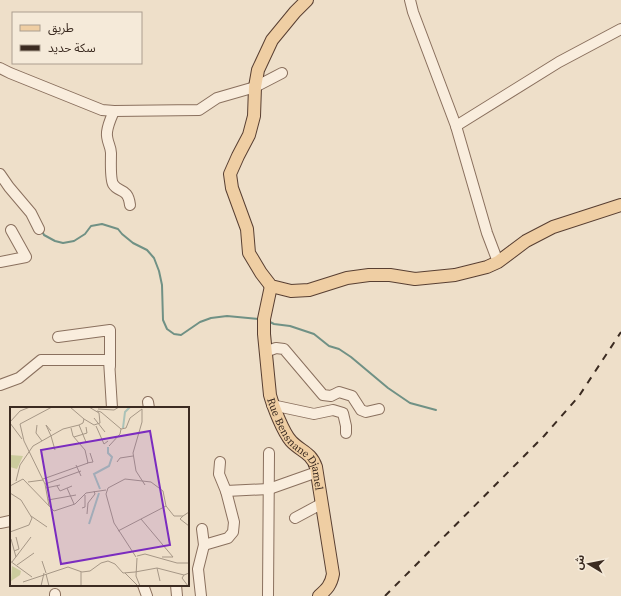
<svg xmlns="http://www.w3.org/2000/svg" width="621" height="596" font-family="'Source Serif 4','Noto Sans Arabic',serif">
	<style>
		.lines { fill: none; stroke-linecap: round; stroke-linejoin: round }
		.stream { stroke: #709185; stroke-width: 2 }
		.minor-casing { stroke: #8a705e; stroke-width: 12 }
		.major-casing { stroke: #583f32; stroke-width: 14 }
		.minor { stroke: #f9eddd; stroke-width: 10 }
		.major { stroke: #efcea3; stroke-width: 12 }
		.rail { stroke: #3b2b21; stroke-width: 2; stroke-dasharray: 7 7; stroke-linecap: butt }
		.labels { text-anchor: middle; stroke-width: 4; stroke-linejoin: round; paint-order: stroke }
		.street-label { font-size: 11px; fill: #3b2b21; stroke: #f5ead9 }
		.inset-river { fill: none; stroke: #aac2b8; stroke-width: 2 }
		.inset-road { fill: none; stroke: #a69786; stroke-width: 1 }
		.view { fill: #7b2cbf; fill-opacity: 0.15; stroke: #7b2cbf; stroke-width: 2 }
		.inset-edge { fill: none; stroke: #3b2b21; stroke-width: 2 }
	</style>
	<rect width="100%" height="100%" fill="#eedfc9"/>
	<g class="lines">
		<g class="stream">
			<polyline points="42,231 44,235 55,241 63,243 74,241 85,234 91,226 102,224 118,229 122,234 133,243 147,250 154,258 159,271 162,285 163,320 167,329 174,334 181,335 200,322 211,318 227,316 258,319"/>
			<polyline points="270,322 274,324 290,326 314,334 329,346 339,349 351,357 388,388 410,403 436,410"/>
		</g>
		<g class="minor-casing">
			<g id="minor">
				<polyline points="410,0 413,12 456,126 487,233 498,262"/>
				<polyline points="0,68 10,73 102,110 114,111 199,110 217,98 255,87 282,73"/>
				<path d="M114 111C111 118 108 124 107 132 106 141 111 146 111 153 111 161 110 178 113 184 118 193 128 187 130 205"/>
				<polyline points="456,126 559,62 621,29"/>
				<polyline points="0,174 9,187 31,213 39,229"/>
				<polyline points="0,262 26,257 11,230"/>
				<polyline points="58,337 110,330 110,366"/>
				<polyline points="265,352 276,348 284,349 323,395 331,396 339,392 352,396 361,410 366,412 379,409"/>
				<polyline points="0,385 19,378 41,360 109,360 112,408"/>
				<polyline points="148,402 149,408"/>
				<polyline points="272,405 314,414 333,410 343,413 346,426 346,433"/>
				<polyline points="226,491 269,489 317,472"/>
				<polyline points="295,518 321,504"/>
				<polyline points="0,523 10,521"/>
				<polyline points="204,545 228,538 233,532 234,522 226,491 219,474 220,462"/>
				<polyline points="143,585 147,596"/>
				<polyline points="176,585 177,596"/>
				<polyline points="55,594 55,596"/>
				<polyline points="201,596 198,569 204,545 202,529"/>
				<polyline points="268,596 269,453"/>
			</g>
		</g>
		<g class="major-casing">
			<g id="major">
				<polyline points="307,0 295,12 272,40 258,70 255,87 254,116 249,135 238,156 230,174 232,188 247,229 249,253 261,273 271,286 291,291 309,290 347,278 369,275 390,275 415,279 455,275 487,267 498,262 526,241 553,227 621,205"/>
				<path id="s1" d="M271 286 264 319V334L270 395C273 406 283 432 291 441 300 451 311 452 316 467L333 574C331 585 327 589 319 596"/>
			</g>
		</g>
		<use href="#minor" class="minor"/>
		<use href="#major" class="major"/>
		<polyline class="rail" points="385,596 544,436 579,396 621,332"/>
	</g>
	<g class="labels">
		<g class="street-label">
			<text dy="4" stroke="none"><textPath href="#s1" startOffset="167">Rue Bensnane Djamel</textPath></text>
		</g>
	</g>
	<g transform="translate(10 407)">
		<rect width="179" height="179" fill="#eedfc9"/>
		<path d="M2 159 11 164 10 168 1 174Z" fill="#cccc9d"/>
		<path d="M0 48 13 49 7 62 0 60Z" fill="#cccc9d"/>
		<path class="inset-river" d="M113 21 115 5 120 0M90 82 84 67 99 59 102 50 98 46V40M79 117 89 86"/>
		<path class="inset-road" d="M60 0 74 12M88 2 104 3 109 0M132 2V15L123 46 126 64 135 78M87 4 91 5 111 22M84 11 95 25M0 15 10 4 20 0M0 16 12 32M27 18 26 26 32 34M69 18 76 35M86 19 94 37 98 34M41 29 36 18 41 24M41 29 45 43M64 30 77 26 76 20M99 39 110 27 111 22 116 21 120 11 132 2M107 55 110 51 123 49M77 56 83 55 80 46M66 58 71 69M33 72 78 56 75 43 63 29 61 21M6 74 10 58 23 39 53 22 69 18 73 16 74 12 84 18 90 16 89 6 79 0M18 75 33 73M35 77 71 64M0 79 13 72 44 104 65 97 76 86 96 83M47 79 50 84 62 79M36 81 50 78M57 81 64 97M0 86 11 93 22 111 19 118 0 125M38 93 66 88M39 99 35 77 14 34 10 17 42 0M72 101 75 100V88M77 107 78 96 85 87 84 84M21 109 37 120M173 109 170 112 179 119M131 112 163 150H152M108 124 156 99M1 132 6 150M4 144 9 142 6 130M127 149 135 147 167 156H179M126 150 104 116 96 87 98 81 115 72 141 75 153 84 156 99 164 109H173L179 105M127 151 126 169 130 179M0 154 22 170M32 154 36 166M2 155 21 130M7 158 24 146M147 161 150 174M71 165V179M125 165 147 161 174 168 179 166M115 166 128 179M36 167 39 179M174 168 172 171 178 179M13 175 58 160 72 165 80 164 91 156 98 154 105 157 113 166 125 165M31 179 34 166"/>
		<path class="view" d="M140 24 160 138 51 157 31 43Z"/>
		<rect width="179" height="179" class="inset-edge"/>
	</g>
	<rect x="12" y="12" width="130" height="52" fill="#f5ead9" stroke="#ab9e8f"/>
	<rect x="20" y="25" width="20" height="6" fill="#efcea3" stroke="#ab9e8f"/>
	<text x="48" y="32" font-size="12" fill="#3b2b21">طريق</text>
	<rect x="20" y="45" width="20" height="6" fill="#3b2b21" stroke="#ab9e8f"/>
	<text x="48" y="52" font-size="12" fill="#3b2b21">سكة حديد</text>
	<g transform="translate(589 564) rotate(280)" stroke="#f5ead9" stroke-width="3" paint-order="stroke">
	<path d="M0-3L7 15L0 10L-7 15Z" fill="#3b2b21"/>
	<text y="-6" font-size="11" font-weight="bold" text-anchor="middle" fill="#3b2b21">ش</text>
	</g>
</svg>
